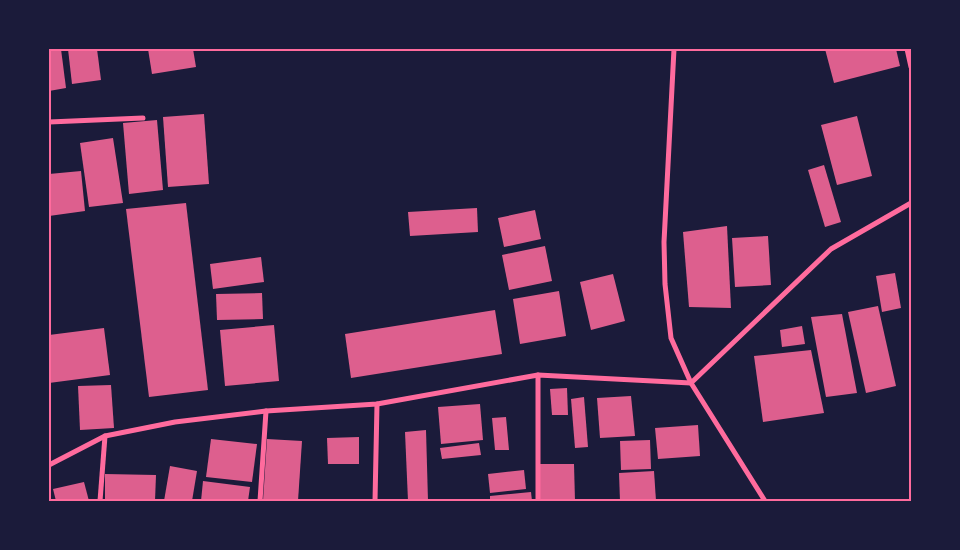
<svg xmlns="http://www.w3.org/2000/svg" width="960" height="550" font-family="Overpass,sans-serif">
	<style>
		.building { fill: #dd5f8e }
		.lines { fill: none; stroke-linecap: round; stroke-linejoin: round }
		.minor { stroke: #ff6b9d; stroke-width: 5 }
		.neatline { fill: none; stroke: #ff6b9d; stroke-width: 2 }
	</style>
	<rect width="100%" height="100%" fill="#1b1b3a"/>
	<g class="building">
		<polygon points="49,49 61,49 66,88 49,91"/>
		<polygon points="68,49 97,49 101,80 72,84"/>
		<polygon points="148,49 193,49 196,67 152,74"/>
		<polygon points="825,49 896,49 900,66 834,83"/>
		<polygon points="204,114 209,184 168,187 163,117"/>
		<polygon points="857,116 872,176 837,185 821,125"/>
		<polygon points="157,120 163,190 129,194 123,123"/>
		<polygon points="113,138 123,203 89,207 80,143"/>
		<polygon points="824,165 841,222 825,227 808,170"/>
		<polygon points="81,171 85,211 49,216 49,174"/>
		<polygon points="186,203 208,390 149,397 126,209"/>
		<polygon points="477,208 478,232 410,236 408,212"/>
		<polygon points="535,210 541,239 504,247 498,218"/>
		<polygon points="727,226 731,308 689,307 683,232"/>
		<polygon points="768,236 771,285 735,287 732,238"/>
		<polygon points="545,246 552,281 509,290 502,255"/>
		<polygon points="261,257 264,282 213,289 210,264"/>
		<polygon points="895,273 901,308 882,312 876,276"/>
		<polygon points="613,274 625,321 591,330 580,282"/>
		<polygon points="559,291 566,336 520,344 513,299"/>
		<polygon points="262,293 263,319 217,320 216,294"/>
		<polygon points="878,306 896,386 866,393 848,312"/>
		<polygon points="495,310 502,354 351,378 345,334"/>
		<polygon points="842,314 857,393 826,397 811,317"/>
		<polygon points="274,325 279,381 225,386 220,330"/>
		<polygon points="802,326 805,344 782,347 780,330"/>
		<polygon points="104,328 110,375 49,383 49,335"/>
		<polygon points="811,350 824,413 763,422 754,356"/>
		<polygon points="111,385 114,428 80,430 78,386"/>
		<polygon points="567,388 568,415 552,415 550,389"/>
		<polygon points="631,396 635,436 600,438 597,398"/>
		<polygon points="584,397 588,447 575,448 571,399"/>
		<polygon points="480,404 483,440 441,444 438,407"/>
		<polygon points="506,417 509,450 495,450 492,418"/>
		<polygon points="698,425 700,456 658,459 655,428"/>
		<polygon points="426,430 428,501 408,501 405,432"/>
		<polygon points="359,437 359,464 328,464 327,438"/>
		<polygon points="211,439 257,444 252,482 206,477"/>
		<polygon points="267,439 302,441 298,501 263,501"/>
		<polygon points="650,440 651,469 621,470 620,441"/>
		<polygon points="479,443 481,455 442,459 440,448"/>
		<polygon points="540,464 574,464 575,501 540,501"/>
		<polygon points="170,466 197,471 192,501 164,501"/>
		<polygon points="524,470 526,489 490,493 488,474"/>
		<polygon points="654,471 656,501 620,501 619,473"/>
		<polygon points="105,474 156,475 155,501 105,501"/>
		<polygon points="203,481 250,487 248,501 201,501"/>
		<polygon points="84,482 89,501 56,501 53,489"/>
		<polygon points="531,492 532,501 490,501 490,496"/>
	</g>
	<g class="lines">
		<g class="minor">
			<polyline points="674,49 664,242 665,284 671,338 691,383 765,501"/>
			<polyline points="907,49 911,67"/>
			<polyline points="49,122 143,118"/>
			<polyline points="49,465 105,436 175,422 266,411 377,404 538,375"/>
			<polyline points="100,501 105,436"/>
			<polyline points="260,501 266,411"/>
			<polyline points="375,501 377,404"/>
			<polyline points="538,501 538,375 691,383 831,249 911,203"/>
		</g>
	</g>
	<rect width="960" height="550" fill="none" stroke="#1b1b3a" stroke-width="100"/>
	<rect x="50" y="50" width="860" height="450" class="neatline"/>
</svg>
